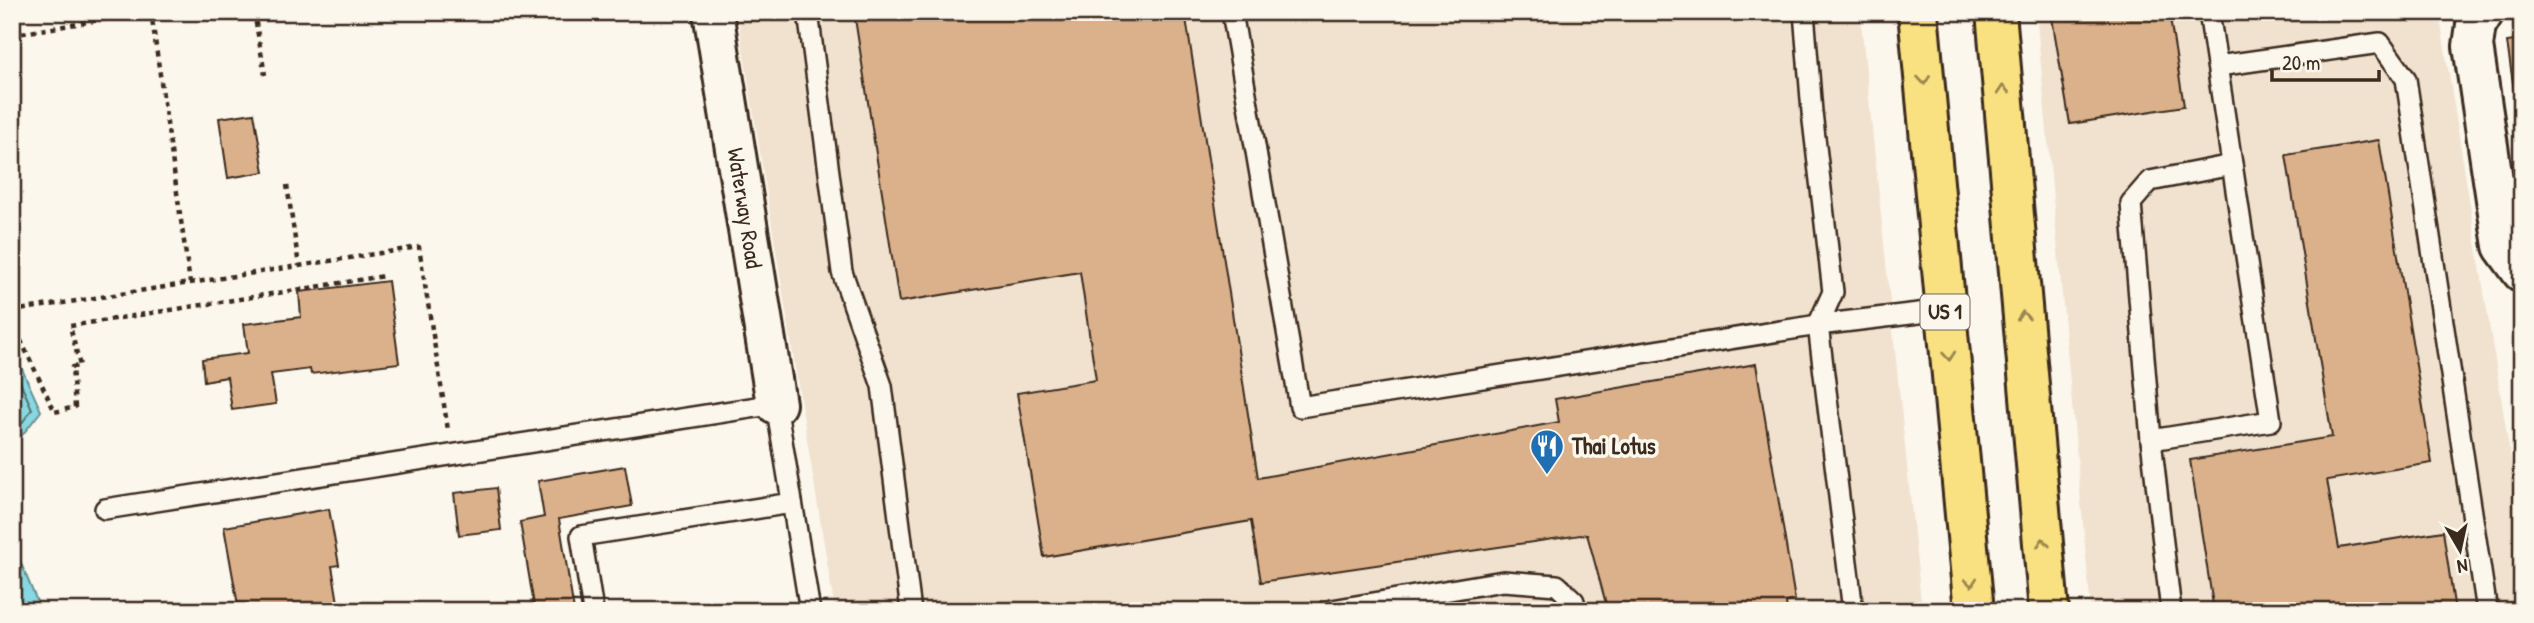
<svg xmlns="http://www.w3.org/2000/svg" width="2534" height="623" font-family="'Patrick Hand',sans-serif">
	<style>
		.built { fill: #f1e2cf }
		.water { fill: #88d8e3; stroke: #699294; stroke-width: 2 }
		.lines { fill: none; stroke-linecap: round; stroke-linejoin: round }
		.shore { stroke: #5a706d; stroke-width: 2 }
		.building { fill: #dbb18c; stroke: #3b2a1e; stroke-width: 2 }
		.service-casing { stroke: #3b2a1e; stroke-width: 24 }
		.minor-casing { stroke: #3b2a1e; stroke-width: 44 }
		.primary-casing { stroke: #3b2a1e; stroke-width: 44 }
		.path { stroke: #3b2a1e; stroke-width: 4.5; stroke-dasharray: 5 5; stroke-linecap: butt }
		.service { stroke: #fbf7ec; stroke-width: 19 }
		.minor { stroke: #fbf7ec; stroke-width: 38 }
		.primary { stroke: #f9e181; stroke-width: 38 }
		.oneway { stroke: #9a8650 }
		.labels { text-anchor: middle; stroke-width: 7; stroke-linejoin: round; paint-order: stroke }
		.shield { fill: #fbf7ec; stroke: #75685c; stroke-width: 2 }
		.shield-label { font-size: 21px; font-weight: bold; fill: #3b2a1e }
		.street-label { font-size: 23px; fill: #3b2a1e; stroke: #fbf7ec }
		.poi-label { font-size: 23px; font-weight: bold; fill: #3b2a1e; stroke: #fbf7ec; text-anchor: start }
	</style>
	<rect width="100%" height="100%" fill="#fbf7ec"/>
	<filter id="ink" filterUnits="userSpaceOnUse"><feTurbulence type="fractalNoise" baseFrequency=".0143" numOctaves="2"/><feDisplacementMap in="SourceGraphic" scale="14" xChannelSelector="R" yChannelSelector="G"/><feConvolveMatrix kernelMatrix="1 2 1 2 8 2 1 2 1" color-interpolation-filters="sRGB"/></filter>
	<g filter="url(#ink)">
		<g class="built">
			<polygon points="737,12 1860,12 1922,611 835,611"/>
			<polygon points="2036,12 2439,12 2522,528 2522,611 2091,611"/>
		</g>
		<g class="water">
			<polygon points="12,347 41,411 12,448"/>
			<polygon points="12,542 41,611 12,611"/>
		</g>
		<g class="lines">
			<polyline class="shore" points="12,364 32,409 12,437"/>
		</g>
		<g class="building">
			<polygon points="854,12 1185,12 1258,478 1559,422 1555,399 1756,364 1795,600 1786,602 1787,611 1608,611 1587,534 1261,582 1251,521 1044,557 1017,393 1096,380 1080,272 899,302"/>
			<polygon points="2051,12 2169,12 2184,106 2070,124"/>
			<polygon points="2522,40 2522,117 2518,118 2507,42"/>
			<polygon points="254,113 264,172 228,178 219,118"/>
			<polygon points="2379,140 2432,463 2327,480 2339,548 2443,531 2455,611 2214,611 2190,460 2332,437 2286,155"/>
			<polygon points="388,281 399,363 311,374 310,369 271,374 276,404 232,410 227,377 204,381 202,359 248,353 244,324 301,317 299,292"/>
			<polygon points="625,466 632,506 559,519 574,611 535,611 520,522 544,517 538,481"/>
			<polygon points="496,488 501,530 459,535 454,493"/>
			<polygon points="329,509 339,565 332,566 339,609 346,608 346,611 239,611 224,527"/>
		</g>
		<g class="lines">
			<g class="service-casing">
				<g id="service">
					<polyline points="808,12 842,272 882,386 911,611"/>
					<polyline points="1232,12 1300,407 1818,325 1944,310"/>
					<polyline points="1804,12 1812,112 1833,292 1818,325 1853,611"/>
					<polyline points="2218,66 2380,43 2406,79 2487,611"/>
					<polyline points="2151,440 2271,421 2209,12"/>
					<polyline points="105,509 776,404 810,611"/>
					<polyline points="593,611 581,536 792,503"/>
					<polyline points="1326,611 1503,581 1557,585 1574,601 1576,611"/>
					<polyline points="2171,611 2151,440 2131,203 2150,181 2232,165"/>
				</g>
			</g>
			<g class="minor-casing">
				<g id="minor">
					<polyline points="713,12 776,404"/>
					<polyline points="2484,12 2476,25 2473,46 2503,246 2522,272"/>
				</g>
			</g>
			<g class="primary-casing">
				<g id="primary">
					<polyline points="1918,12 1974,611"/>
					<polyline points="1996,12 2049,611"/>
				</g>
			</g>
			<g class="path">
				<polyline points="151,12 190,283"/>
				<polyline points="254,12 265,75"/>
				<polyline points="12,35 146,12"/>
				<polyline points="287,185 299,266"/>
				<polyline points="12,311 419,247 448,430"/>
				<polyline points="12,322 55,412 75,407 72,367 80,366 70,326 384,276"/>
			</g>
			<use href="#service" class="service"/>
			<use href="#minor" class="minor"/>
			<use href="#primary" class="primary"/>
		</g>
		<defs><path id="oneway-chevron" d="M-2-3.5L2.5 0L-2 3.5" fill="none" stroke-width="1.6" stroke-linecap="round" stroke-linejoin="round" transform="scale(1.75)"/></defs>
		<g class="oneway">
			<use href="#oneway-chevron" transform="translate(1924 80) rotate(85)"/>
			<use href="#oneway-chevron" transform="translate(2003 90) rotate(-95)"/>
			<use href="#oneway-chevron" transform="translate(2023 316) rotate(-95)"/>
			<use href="#oneway-chevron" transform="translate(1949 356) rotate(85)"/>
			<use href="#oneway-chevron" transform="translate(2043 543) rotate(-95)"/>
			<use href="#oneway-chevron" transform="translate(1971 582) rotate(84)"/>
		</g>
	</g>
	<defs>
		<g id="restaurant-pin" transform="scale(1.75)"><path d="M0 17L-7.5 6A9.5 9.5 0 1 1 7.5 6Z" fill="#1f6fb2" stroke="#fbf7ec"/><path d="M-5-6h1v4h1v-4h1v4h1v-4h1v5L-1.5 .5V6h-2V.5L-5-1ZM5-6V6H3V1.5H1.5Q1.5-4 5-6Z" fill="#fff"/></g>
	</defs>
	<g fill-rule="evenodd">
		<use href="#restaurant-pin" x="1547" y="446"/>
	</g>
	<g class="labels">
		<rect class="shield" x="1920.5" y="294.5" width="49" height="35" rx="5"/>
		<g class="shield-label">
			<text x="1945" y="319">US 1</text>
		</g>
		<g class="street-label">
			<text transform="translate(745 208) rotate(81)" y="8">Waterway Road</text>
		</g>
		<g class="poi-label">
			<text x="1572" y="454">Thai Lotus</text>
		</g>
	</g>
	<rect width="2534" height="623" fill="none" stroke="#fbf7ec" stroke-width="42"/>
	<rect x="21" y="21" width="2492" height="581" fill="none" stroke="#3b2a1e" stroke-width="2.5" filter="url(#ink)"/>
	<g transform="translate(2460 550) rotate(171)" stroke="#fbf7ec" stroke-width="5" paint-order="stroke">
	<path d="M0-5L12 26L0 18L-12 26Z" fill="#3b2a1e"/>
	<text y="-10" font-size="19" font-weight="bold" text-anchor="middle" fill="#3b2a1e">N</text>
	</g>
	<path d="M2272 70v10h107v-10" fill="none" stroke="#3b2a1e" stroke-width="3.5"/>
	<text x="2282" y="70" font-size="21" fill="#3b2a1e" stroke="#fbf7ec" stroke-width="5" paint-order="stroke">20 m</text>
</svg>
